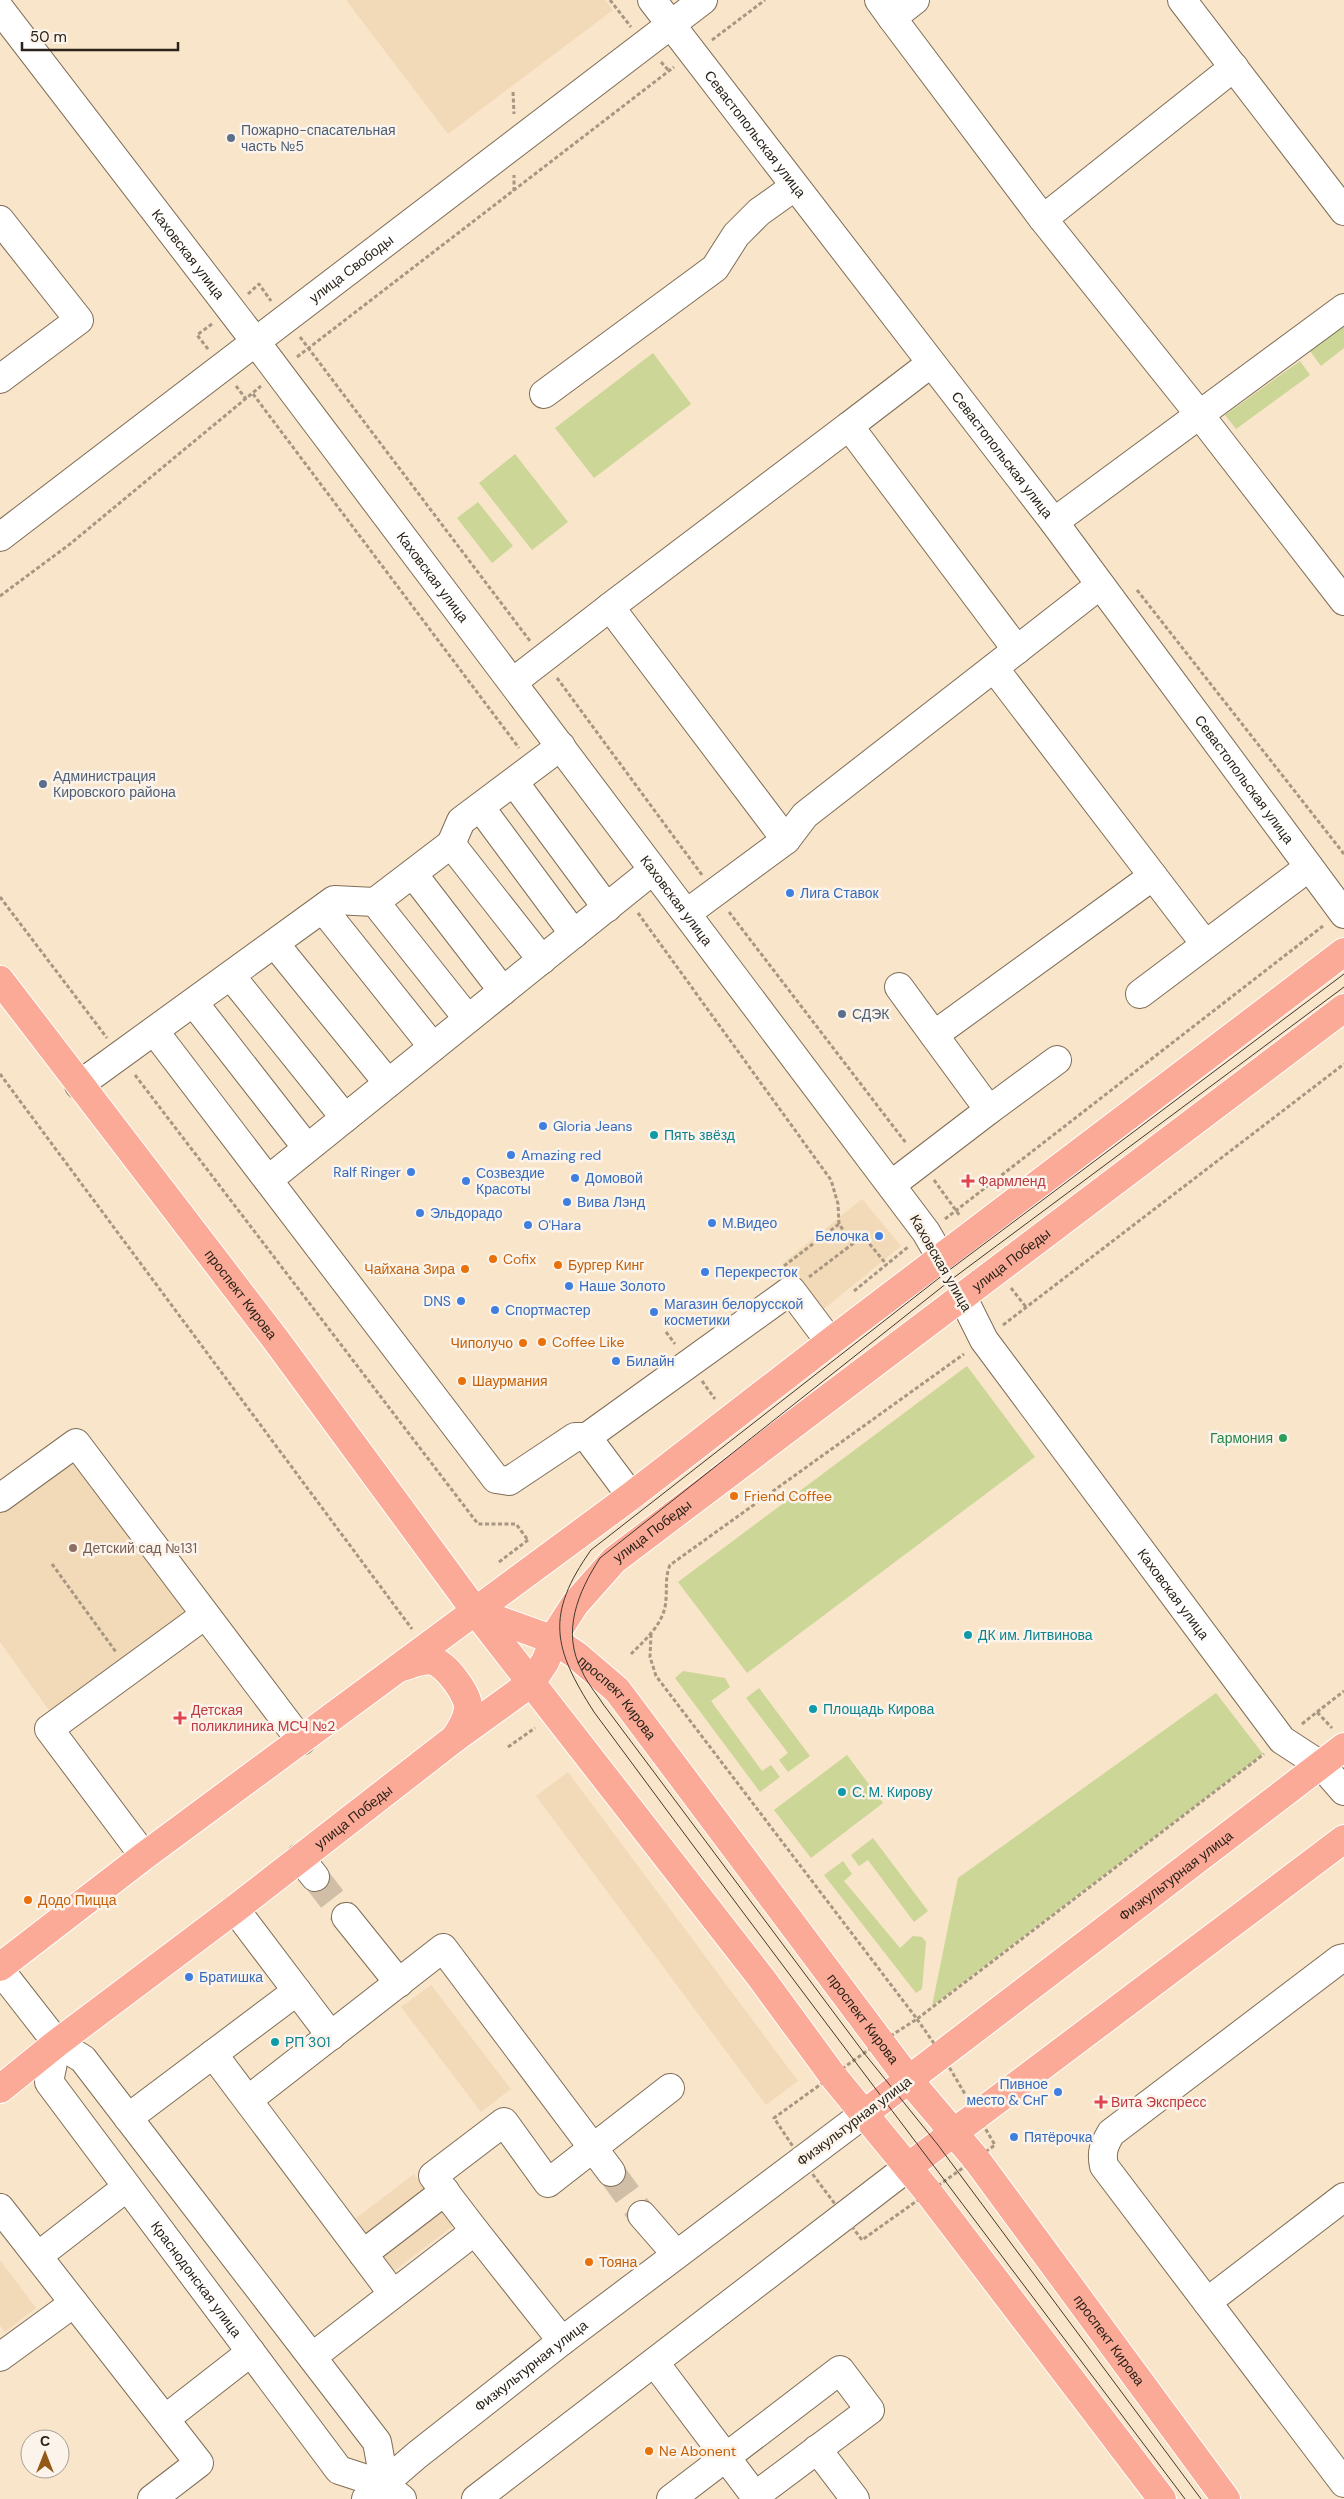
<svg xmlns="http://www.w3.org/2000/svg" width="1344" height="2499" font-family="'DM Sans',sans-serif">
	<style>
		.built { fill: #f2dab9 }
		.green { fill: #cbd697 }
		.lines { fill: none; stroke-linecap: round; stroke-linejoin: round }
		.minor-tunnel { stroke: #d0bea7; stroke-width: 28; stroke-dasharray: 28 14; stroke-linecap: butt }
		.minor-casing { stroke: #7f6d56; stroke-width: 30 }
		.major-casing { stroke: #fff; stroke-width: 30 }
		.path { stroke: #a69682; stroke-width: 3; stroke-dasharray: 4 2.5; stroke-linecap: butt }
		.minor { stroke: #fff; stroke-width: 28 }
		.major { stroke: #faaa97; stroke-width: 28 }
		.tram { stroke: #42392d; stroke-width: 1 }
		.service-dot { fill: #5c6f8a; stroke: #fcf4ea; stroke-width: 2 }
		.shop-dot { fill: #3f7fe0; stroke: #fcf4ea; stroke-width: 2 }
		.culture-dot { fill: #0f9aa8; stroke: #fcf4ea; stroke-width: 2 }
		.health-dot { fill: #e0444e; stroke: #fcf4ea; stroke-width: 2 }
		.food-dot { fill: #e8710a; stroke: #fcf4ea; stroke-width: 2 }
		.leisure-dot { fill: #2e9e5b; stroke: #fcf4ea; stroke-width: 2 }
		.education-dot { fill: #8d6e63; stroke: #fcf4ea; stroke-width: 2 }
		.labels { text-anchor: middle; stroke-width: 5; stroke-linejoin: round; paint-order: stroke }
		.service-label { font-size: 14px; fill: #4e5e75; stroke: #fcf4ea; text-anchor: start }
		.street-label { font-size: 14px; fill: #2b2319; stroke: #fcf4ea }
		.shop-label { font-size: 14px; fill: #366cbe; stroke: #fcf4ea; text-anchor: start }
		.culture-label { font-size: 14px; fill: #0d838f; stroke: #fcf4ea; text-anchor: start }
		.health-label { font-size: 14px; fill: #be3a42; stroke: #fcf4ea; text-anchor: start }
		.food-label { font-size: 14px; fill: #c56008; stroke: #fcf4ea; text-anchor: start }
		.leisure-label { font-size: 14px; fill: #27864d; stroke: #fcf4ea; text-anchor: end }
		.education-label { font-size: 14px; fill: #785e54; stroke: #fcf4ea; text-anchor: start }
	</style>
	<rect width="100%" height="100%" fill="#f9e5ca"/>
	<g class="built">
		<polygon points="346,0 605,0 613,10 448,134"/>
		<polygon points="862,1199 901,1246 819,1313 782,1264"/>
		<polygon points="65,1438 191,1611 51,1713 0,1642 0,1486"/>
		<polygon points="568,1772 798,2081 766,2105 536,1796"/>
		<polygon points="431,1985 511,2089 481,2112 401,2007"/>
		<polygon points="414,2174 426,2190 359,2240 347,2225"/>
		<polygon points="441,2211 453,2226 386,2277 374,2261"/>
		<polygon points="0,2260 36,2308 5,2332 0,2326"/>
	</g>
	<g class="green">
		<polygon points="1344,325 1344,348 1321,366 1310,351"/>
		<polygon points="653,353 691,404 594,478 555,428"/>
		<polygon points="1300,361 1310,375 1236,429 1225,415"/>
		<polygon points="515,454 568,522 532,550 479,483"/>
		<polygon points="478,502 513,546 492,563 457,518"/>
		<polygon points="967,1366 1035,1457 747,1673 678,1582"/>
		<polygon points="683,1671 725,1678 730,1687 711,1701 762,1771 771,1765 780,1777 760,1792 675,1678"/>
		<polygon points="759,1688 810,1756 788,1772 779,1760 788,1753 746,1698"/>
		<polygon points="1216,1693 1263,1754 932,2006 958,1878"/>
		<polygon points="847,1755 883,1803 811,1858 774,1810"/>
		<polygon points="873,1838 928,1911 914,1922 868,1860 859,1866 851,1855"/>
		<polygon points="843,1861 852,1874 844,1881 900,1948 913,1936 922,1937 926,1942 922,1989 916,1993 824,1875"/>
	</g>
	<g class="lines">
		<g class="minor-tunnel">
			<polyline points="315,1877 346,1917"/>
			<polyline points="611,2172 642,2215"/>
		</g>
		<g class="minor-casing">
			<g id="minor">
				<path id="s1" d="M652 0 1054 522 1344 914"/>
				<polyline points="879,0 892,18 915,0"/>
				<polyline points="1182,0 1344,211"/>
				<path id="s2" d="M0 9 255 341 926 1232 941 1258"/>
				<polyline points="892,18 1043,219 1199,414 1344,601"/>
				<polyline points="1043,219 1234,67"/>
				<polyline points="0,220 79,320 0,379"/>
				<polyline points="544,394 715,268 736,235 759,212 794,187"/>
				<polyline points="849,426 930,364"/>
				<polyline points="1054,522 1344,308"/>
				<path id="s3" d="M0 537 703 0"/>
				<polyline points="513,682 610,607"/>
				<polyline points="514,782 607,908"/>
				<polyline points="480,807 574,934"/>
				<polyline points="786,840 610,607 849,426 1017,650"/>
				<polyline points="451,844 542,960"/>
				<polyline points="413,874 503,991"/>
				<polyline points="1153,876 1205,944"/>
				<polyline points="375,902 468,1019"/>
				<polyline points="323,909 433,1047"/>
				<polyline points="687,913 786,840 805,815 1100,585"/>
				<polyline points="275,944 388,1083"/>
				<polyline points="231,976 345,1118"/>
				<polyline points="899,987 934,1035 1153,876 994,668"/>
				<polyline points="1140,994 1309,867"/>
				<polyline points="194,1003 307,1148"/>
				<polyline points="155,1032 496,1479 509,1481 575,1437 587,1437 791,1290 830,1342"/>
				<polyline points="79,1085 334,900 375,902 451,844 461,821 561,746"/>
				<polyline points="989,1110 1057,1060"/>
				<polyline points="268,1180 653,870"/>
				<polyline points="891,1185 989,1110 934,1035"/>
				<path id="s4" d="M962 1296 984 1340 1282 1740 1322 1766 1344 1791"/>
				<polyline points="587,1437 631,1496"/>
				<polyline points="0,1498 76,1443 301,1741"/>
				<polyline points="144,1856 49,1729 205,1615"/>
				<polyline points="300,1858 315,1877"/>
				<polyline points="346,1917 399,1983"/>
				<path d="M1344 1958 1340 1959 1111 2133C1104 2145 1101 2152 1104 2166L1344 2483"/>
				<polyline points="0,1970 57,2043 83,2059 377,2442 385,2485"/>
				<polyline points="297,1991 331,2036"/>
				<path id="s5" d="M57 2043 49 2082 339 2470 385 2485 402 2499"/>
				<polyline points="213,2054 393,2294"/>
				<polyline points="248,2100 443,1948 611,2172"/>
				<polyline points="128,2118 297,1991 235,1909"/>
				<polyline points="0,2208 199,2463 152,2499"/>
				<polyline points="642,2215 676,2254"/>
				<polyline points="475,2231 433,2176 504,2122 548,2183 670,2088"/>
				<polyline points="363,2254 445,2191"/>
				<polyline points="38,2256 127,2187"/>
				<polyline points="1207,2302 1344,2197"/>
				<polyline points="0,2357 74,2303"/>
				<polyline points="312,2357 475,2231 562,2341"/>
				<polyline points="655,2363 755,2496 870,2410 840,2370 671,2499"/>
				<polyline points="165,2419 251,2352"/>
				<polyline points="817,2449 855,2499"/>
				<path id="s6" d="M366 2499 417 2455 562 2341 865 2113"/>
				<polyline points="476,2499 908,2167"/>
			</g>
		</g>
		<g class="major-casing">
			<g id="major">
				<path id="s7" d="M0 980 276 1340 476 1612 762 1979 833 2076 929 2193 1162 2499"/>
				<path id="s8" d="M476 1612 554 1640 576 1655 617 1690 909 2080 976 2159 1226 2499"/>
				<path d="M402 1667C412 1664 422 1659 433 1661 446 1664 470 1696 468 1709 467 1720 461 1729 455 1738"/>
				<polyline points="0,1967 144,1856 631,1496 830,1342 1344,952"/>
				<path id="s9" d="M0 2089 57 2043 235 1909 455 1738 531 1683 545 1662 559 1629 575 1604 614 1560 1344 1008"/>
				<path id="s10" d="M865 2113 1344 1747"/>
				<polyline points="908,2167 1344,1839"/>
			</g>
		</g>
		<g class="path">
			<polyline points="610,0 631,27"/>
			<polyline points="712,40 765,0"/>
			<polyline points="661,62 669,71"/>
			<polyline points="513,92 514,114"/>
			<polyline points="514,191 514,175"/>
			<polyline points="248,294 259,284 271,301"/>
			<polyline points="300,337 530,641"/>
			<polyline points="208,349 197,335 212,324"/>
			<polyline points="297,357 674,67"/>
			<polyline points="236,386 246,399"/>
			<polyline points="253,394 519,748"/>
			<polyline points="1137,590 1344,854"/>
			<polyline points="0,596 70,544 261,386"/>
			<polyline points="557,678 702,875"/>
			<polyline points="0,897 107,1038"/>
			<polyline points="729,912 906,1143"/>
			<polyline points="638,913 831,1180 838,1204 839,1224 853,1244"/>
			<polyline points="0,1074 412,1629"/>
			<polyline points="135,1075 478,1524 516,1524 528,1540"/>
			<polyline points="934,1180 960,1216"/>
			<polyline points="945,1219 1323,926"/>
			<polyline points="784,1266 839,1224"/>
			<polyline points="809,1277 863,1236 887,1265"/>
			<polyline points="1011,1288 1026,1307"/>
			<polyline points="854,1291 908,1247"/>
			<polyline points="1003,1325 1344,1064"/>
			<polyline points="666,1332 675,1344"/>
			<polyline points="702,1381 715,1399"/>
			<polyline points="499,1562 528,1540"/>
			<polyline points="52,1564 116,1652"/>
			<polyline points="651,1634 650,1657 656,1676 917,2019 1264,1754"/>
			<path d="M631 1654C644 1641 661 1626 665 1607 668 1592 664 1579 670 1565L964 1354"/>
			<polyline points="1317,1712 1344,1691"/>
			<polyline points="1302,1724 1317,1712 1332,1728"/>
			<polyline points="508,1747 535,1728"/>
			<polygon points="917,2019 942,2055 995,2145 862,2240 802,2160 774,2118 864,2053"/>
		</g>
		<use href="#minor" class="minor"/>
		<use href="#major" class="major"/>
		<g class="tram">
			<path d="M1185 2499C988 2237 789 1976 594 1712 553 1648 545 1615 591 1550L948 1271 1344 974"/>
			<path d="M1201 2499 938 2145 864 2053 603 1704C596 1693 587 1683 582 1671 561 1632 578 1592 600 1558L952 1279 1344 987"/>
		</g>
	</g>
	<g class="service-dot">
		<circle cx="231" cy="138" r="5"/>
		<circle cx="43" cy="784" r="5"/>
		<circle cx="842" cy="1014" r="5"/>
	</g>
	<g class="shop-dot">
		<circle cx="790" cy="893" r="5"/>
		<circle cx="543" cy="1126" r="5"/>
		<circle cx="511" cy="1155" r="5"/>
		<circle cx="411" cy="1172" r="5"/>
		<circle cx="575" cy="1178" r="5"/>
		<circle cx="466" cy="1181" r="5"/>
		<circle cx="567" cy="1202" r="5"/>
		<circle cx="420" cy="1213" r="5"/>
		<circle cx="712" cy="1223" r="5"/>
		<circle cx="528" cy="1225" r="5"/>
		<circle cx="879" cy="1236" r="5"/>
		<circle cx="705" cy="1272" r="5"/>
		<circle cx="569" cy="1286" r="5"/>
		<circle cx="461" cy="1301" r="5"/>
		<circle cx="495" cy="1310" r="5"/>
		<circle cx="654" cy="1312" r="5"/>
		<circle cx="616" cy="1361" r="5"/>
		<circle cx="189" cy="1977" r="5"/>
		<circle cx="1058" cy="2092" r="5"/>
		<circle cx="1014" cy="2137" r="5"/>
	</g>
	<g class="culture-dot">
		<circle cx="654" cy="1135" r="5"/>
		<circle cx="968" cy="1635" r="5"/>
		<circle cx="813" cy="1709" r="5"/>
		<circle cx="842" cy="1792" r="5"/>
		<circle cx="275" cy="2042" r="5"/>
	</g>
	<g class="health-dot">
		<path d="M965.5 1173.5h5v5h5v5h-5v5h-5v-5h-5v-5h5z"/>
		<path d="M177.5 1710.5h5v5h5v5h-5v5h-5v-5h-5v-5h5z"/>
		<path d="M1098.5 2094.5h5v5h5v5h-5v5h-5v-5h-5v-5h5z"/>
	</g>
	<g class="food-dot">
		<circle cx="493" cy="1259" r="5"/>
		<circle cx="558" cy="1265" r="5"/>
		<circle cx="465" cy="1269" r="5"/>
		<circle cx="542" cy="1342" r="5"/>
		<circle cx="523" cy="1343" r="5"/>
		<circle cx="462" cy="1381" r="5"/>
		<circle cx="734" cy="1496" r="5"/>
		<circle cx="28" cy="1900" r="5"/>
		<circle cx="589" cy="2262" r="5"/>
		<circle cx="649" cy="2451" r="5"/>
	</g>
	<circle class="leisure-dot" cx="1283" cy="1438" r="5"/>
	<circle class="education-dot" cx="73" cy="1548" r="5"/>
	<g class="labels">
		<g class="service-label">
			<text x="241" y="135">Пожарно-спасательная<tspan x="241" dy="16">часть №5</tspan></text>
			<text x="53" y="781">Администрация<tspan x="53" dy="16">Кировского района</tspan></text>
			<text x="852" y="1019">СДЭК</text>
		</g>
		<g class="street-label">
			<text dy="5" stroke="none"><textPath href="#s1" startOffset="169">Севастопольская улица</textPath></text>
			<text dy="5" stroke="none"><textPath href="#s2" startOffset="309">Каховская улица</textPath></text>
			<text dy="5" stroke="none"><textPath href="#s3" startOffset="442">улица Свободы</textPath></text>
			<text dy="5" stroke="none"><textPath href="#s1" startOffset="574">Севастопольская улица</textPath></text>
			<text dy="5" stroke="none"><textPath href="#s2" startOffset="714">Каховская улица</textPath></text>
			<text dy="5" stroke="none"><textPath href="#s1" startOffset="979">Севастопольская улица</textPath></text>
			<text dy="5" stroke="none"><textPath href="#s2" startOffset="1119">Каховская улица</textPath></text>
			<text dy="5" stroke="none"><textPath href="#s9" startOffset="1316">улица Победы</textPath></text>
			<text transform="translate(941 1263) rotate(60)" y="5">Каховская улица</text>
			<text dy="5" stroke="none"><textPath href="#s7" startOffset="396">проспект Кирова</textPath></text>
			<text dy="5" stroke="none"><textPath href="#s9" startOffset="866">улица Победы</textPath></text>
			<text dy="5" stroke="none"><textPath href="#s4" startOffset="366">Каховская улица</textPath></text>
			<text dy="5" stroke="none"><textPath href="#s8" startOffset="169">проспект Кирова</textPath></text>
			<text dy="5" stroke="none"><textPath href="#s9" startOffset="446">улица Победы</textPath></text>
			<text dy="5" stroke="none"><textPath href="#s10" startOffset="391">Физкультурная улица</textPath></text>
			<text dy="5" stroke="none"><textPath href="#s8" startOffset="574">проспект Кирова</textPath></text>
			<text transform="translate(854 2121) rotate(-37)" y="5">Физкультурная улица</text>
			<text dy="5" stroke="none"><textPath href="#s5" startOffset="286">Краснодонская улица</textPath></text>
			<text dy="5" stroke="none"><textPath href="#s8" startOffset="979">проспект Кирова</textPath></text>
			<text dy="5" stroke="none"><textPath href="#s6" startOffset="212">Физкультурная улица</textPath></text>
		</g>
		<g class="shop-label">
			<text x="800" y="898">Лига Ставок</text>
			<text x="553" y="1131">Gloria Jeans</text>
			<text x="521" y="1160">Amazing red</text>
			<text x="401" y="1177" text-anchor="end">Ralf Ringer</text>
			<text x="476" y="1178">Созвездие<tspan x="476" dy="16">Красоты</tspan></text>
			<text x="585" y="1183">Домовой</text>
			<text x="577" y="1207">Вива Лэнд</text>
			<text x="430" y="1218">Эльдорадо</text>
			<text x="722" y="1228">М.Видео</text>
			<text x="538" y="1230">O'Hara</text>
			<text x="869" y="1241" text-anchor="end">Белочка</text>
			<text x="715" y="1277">Перекресток</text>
			<text x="579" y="1291">Наше Золото</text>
			<text x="451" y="1306" text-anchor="end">DNS</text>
			<text x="664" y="1309">Магазин белорусской<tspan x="664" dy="16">косметики</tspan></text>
			<text x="505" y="1315">Спортмастер</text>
			<text x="626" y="1366">Билайн</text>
			<text x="199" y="1982">Братишка</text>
			<text x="1048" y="2089" text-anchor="end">Пивное<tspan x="1048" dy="16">место &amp; СнГ</tspan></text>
			<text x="1024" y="2142">Пятёрочка</text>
		</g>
		<g class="culture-label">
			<text x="664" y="1140">Пять звёзд</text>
			<text x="978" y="1640">ДК им. Литвинова</text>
			<text x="823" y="1714">Площадь Кирова</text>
			<text x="852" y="1797">С. М. Кирову</text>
			<text x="285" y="2047">РП 301</text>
		</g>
		<g class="health-label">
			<text x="978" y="1186">Фармленд</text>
			<text x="191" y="1715">Детская<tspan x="191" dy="16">поликлиника МСЧ №2</tspan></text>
			<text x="1111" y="2107">Вита Экспресс</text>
		</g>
		<g class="food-label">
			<text x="503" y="1264">Cofix</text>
			<text x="568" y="1270">Бургер Кинг</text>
			<text x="455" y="1274" text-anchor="end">Чайхана Зира</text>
			<text x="552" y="1347">Coffee Like</text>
			<text x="513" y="1348" text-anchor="end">Чиполучо</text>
			<text x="472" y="1386">Шаурмания</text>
			<text x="744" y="1501">Friend Coffee</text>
			<text x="38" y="1905">Додо Пицца</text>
			<text x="599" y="2267">Тояна</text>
			<text x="659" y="2456">Ne Abonent</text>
		</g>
		<g class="leisure-label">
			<text x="1273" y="1443">Гармония</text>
		</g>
		<g class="education-label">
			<text x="83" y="1553">Детский сад №131</text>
		</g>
	</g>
	<g transform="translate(45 2454)"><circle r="24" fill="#fcf4ea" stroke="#a8a096"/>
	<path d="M0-4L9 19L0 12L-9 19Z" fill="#945917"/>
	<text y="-8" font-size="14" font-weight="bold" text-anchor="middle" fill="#2b2319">С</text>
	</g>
	<path d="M22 42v8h156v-8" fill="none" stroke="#2b2319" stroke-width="2.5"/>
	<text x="30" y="42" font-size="15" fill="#2b2319" stroke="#fcf4ea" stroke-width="4" paint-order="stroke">50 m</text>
</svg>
